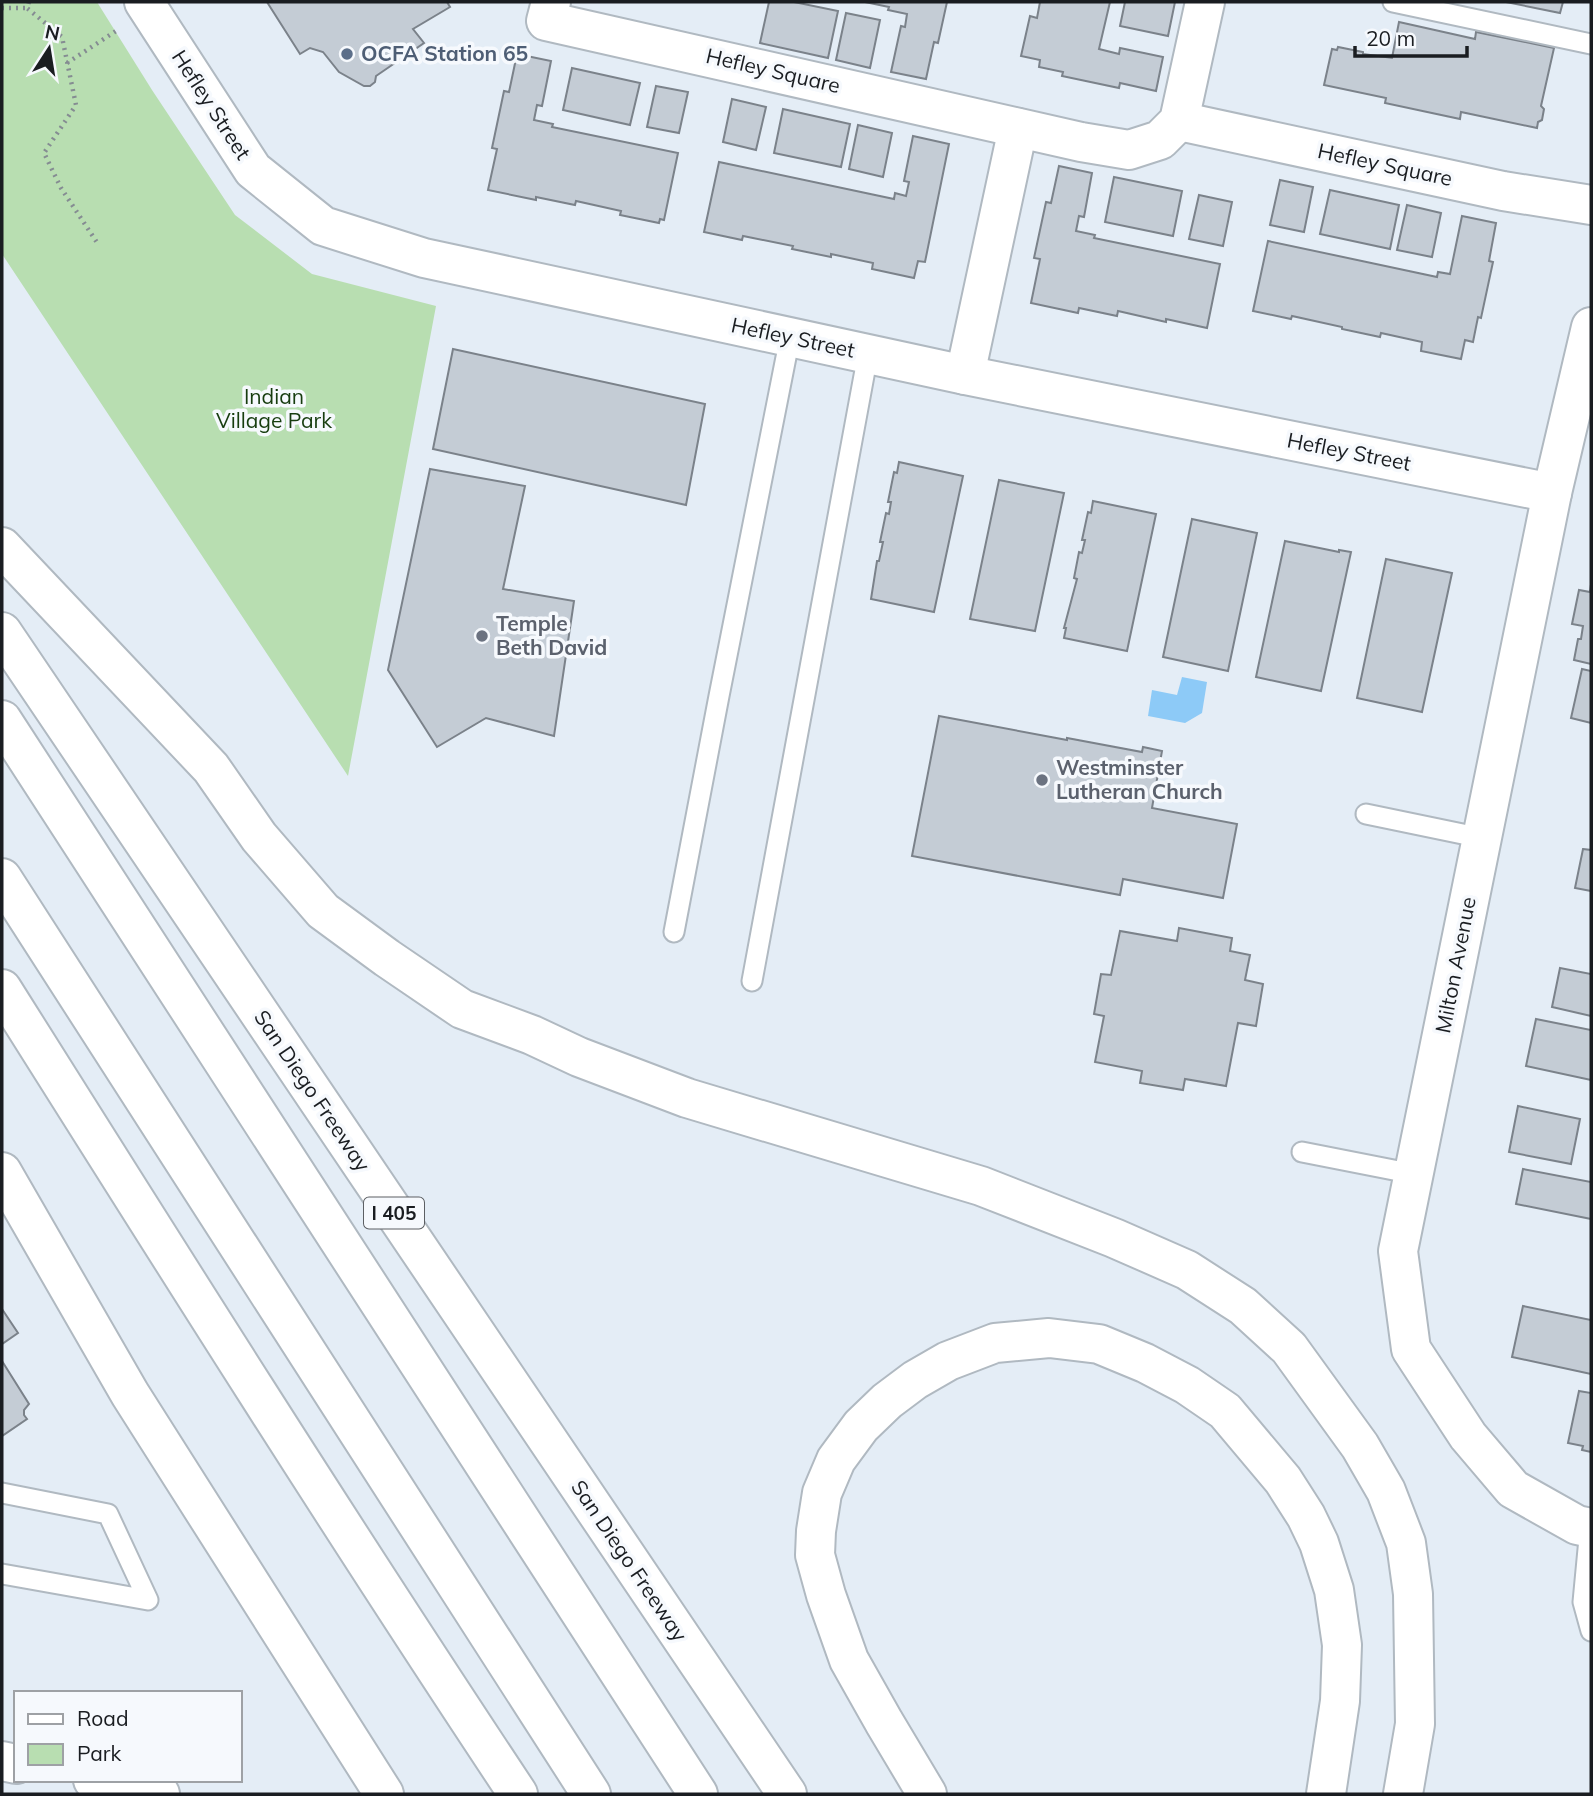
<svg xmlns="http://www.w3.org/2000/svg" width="1593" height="1796" font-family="Mulish,sans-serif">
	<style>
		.green { fill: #b8deb1 }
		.water { fill: #8dcaf7 }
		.building { fill: #c4ccd5; stroke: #7b828a; stroke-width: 2 }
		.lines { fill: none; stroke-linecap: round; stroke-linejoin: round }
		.lane-casing { stroke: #b0b9c1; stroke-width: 23 }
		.street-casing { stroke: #b0b9c1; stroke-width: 42 }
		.primary-casing { stroke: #b0b9c1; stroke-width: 42 }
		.highway-casing { stroke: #b0b9c1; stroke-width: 42 }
		.path { stroke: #858c92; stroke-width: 4.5; stroke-dasharray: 2 5; stroke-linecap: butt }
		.lane { stroke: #fff; stroke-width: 19 }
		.street { stroke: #fff; stroke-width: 38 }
		.primary { stroke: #fff; stroke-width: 38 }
		.highway { stroke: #fff; stroke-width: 38 }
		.service-dot { fill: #5c6f8a; stroke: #f6f9fd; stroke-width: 2.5 }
		.worship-dot { fill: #6b7280; stroke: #f6f9fd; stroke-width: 2.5 }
		.labels { text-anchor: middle; stroke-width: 7; stroke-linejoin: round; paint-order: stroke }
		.shield { fill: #f6f9fd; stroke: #5c5f63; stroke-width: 2 }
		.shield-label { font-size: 19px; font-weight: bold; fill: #1a1d21 }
		.service-label { font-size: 21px; font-weight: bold; fill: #4e5e75; stroke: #f6f9fd; text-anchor: start }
		.street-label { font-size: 21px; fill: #1a1d21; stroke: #f6f9fd }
		.park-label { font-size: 21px; fill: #173d0f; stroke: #f6f9fd }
		.worship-label { font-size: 21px; font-weight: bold; fill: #5b616d; stroke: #f6f9fd; text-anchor: start }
	</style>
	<rect width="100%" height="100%" fill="#e4edf6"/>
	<polygon class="green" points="2,2 97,2 152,90 235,215 312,274 436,306 348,776 2,254"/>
	<polygon class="water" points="1182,677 1207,682 1202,713 1185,723 1148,716 1152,690 1177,695"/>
	<g class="building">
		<polygon points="267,2 447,2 450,7 413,29 424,43 376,76 375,82 370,86 364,86 339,72 323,52 310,48 300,54"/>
		<polygon points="769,2 794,2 838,11 828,58 760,43"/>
		<polygon points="865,2 947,2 938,43 934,42 926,79 891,72 901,26 905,27 907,14 888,10 889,7"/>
		<polygon points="1040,2 1110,2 1099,49 1119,54 1120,48 1163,57 1156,91 1120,83 1119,88 1062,76 1063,72 1039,67 1040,60 1021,56 1030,16 1037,18"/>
		<polygon points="1125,2 1175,2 1168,36 1120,26"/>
		<polygon points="1506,2 1563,2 1560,13"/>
		<polygon points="846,13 880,20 870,68 836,60"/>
		<polygon points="1399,22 1475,39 1476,32 1554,48 1541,106 1544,109 1542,120 1538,122 1537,128 1461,112 1460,119 1385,103 1386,98 1324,85 1332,49 1337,50 1338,47 1363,52 1363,54 1392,58"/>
		<polygon points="517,54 551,61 542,106 537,105 534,120 553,124 552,127 678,153 664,220 660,219 659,223 620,215 621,211 576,201 575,205 536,197 536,200 488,190 497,149 492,148 504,91 509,92"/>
		<polygon points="572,68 640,83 630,125 563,110"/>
		<polygon points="656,86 688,92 679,133 647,127"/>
		<polygon points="732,99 766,107 756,150 723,142"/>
		<polygon points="783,109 850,124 841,167 774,153"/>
		<polygon points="858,125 892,133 883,177 849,169"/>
		<polygon points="913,136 949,144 925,262 918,261 914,278 872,269 873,263 831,254 831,257 792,249 793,246 743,236 742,240 704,232 719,162 894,199 895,193 906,196 909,182 904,181"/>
		<polygon points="1059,166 1092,173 1084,217 1079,216 1076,231 1095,235 1094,238 1220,264 1207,328 1166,319 1166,322 1118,311 1117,316 1079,308 1078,313 1031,303 1040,259 1034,258 1046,202 1051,203"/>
		<polygon points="1114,177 1182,191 1173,236 1105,222"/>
		<polygon points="1280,180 1313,187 1304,232 1270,225"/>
		<polygon points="1330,190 1399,205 1390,249 1320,234"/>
		<polygon points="1199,195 1232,202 1223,246 1189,239"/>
		<polygon points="1407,205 1441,213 1432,257 1397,250"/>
		<polygon points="1462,216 1496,223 1489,261 1493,262 1481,318 1478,317 1473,342 1465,340 1461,359 1421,351 1422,342 1381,333 1380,337 1342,329 1342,327 1292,316 1291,319 1253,311 1268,241 1437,277 1438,272 1450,274"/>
		<polygon points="453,349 705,404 686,505 433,449"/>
		<polygon points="899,462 963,476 934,612 871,599 877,561 879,561 883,542 880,542 886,513 889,514 891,502 888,502 894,472 897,473"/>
		<polygon points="430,469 525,486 503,589 574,601 554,736 486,718 437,747 388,670"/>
		<polygon points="999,480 1064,493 1035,631 970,619"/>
		<polygon points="1093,501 1156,514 1127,651 1064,638 1066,628 1064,628 1077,579 1074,578 1079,552 1082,553 1085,540 1082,540 1088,512 1091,513"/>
		<polygon points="1192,519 1257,533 1228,671 1163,657"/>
		<polygon points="1285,541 1339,552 1339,550 1351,552 1321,691 1256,677"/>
		<polygon points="1386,559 1452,573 1422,712 1357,698"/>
		<polygon points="1591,584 1591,664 1574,660 1578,639 1581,639 1583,626 1572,624 1579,590 1590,592"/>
		<polygon points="1582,669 1591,671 1591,723 1571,718"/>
		<polygon points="939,716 1067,740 1067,738 1142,752 1143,747 1162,751 1152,808 1237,824 1223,898 1123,879 1120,895 912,856"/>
		<polygon points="1583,849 1591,850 1591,891 1575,888"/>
		<polygon points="1179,928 1232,938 1230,951 1250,955 1245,980 1263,984 1256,1026 1238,1023 1226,1086 1185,1079 1183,1090 1140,1083 1142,1071 1095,1062 1104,1016 1094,1014 1101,974 1111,975 1120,931 1177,941"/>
		<polygon points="1560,968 1591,974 1591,1016 1552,1007"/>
		<polygon points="1536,1019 1591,1030 1591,1080 1526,1066"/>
		<polygon points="1518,1106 1580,1119 1571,1164 1509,1152"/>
		<polygon points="1523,1169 1591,1182 1591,1219 1516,1204"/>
		<polygon points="1523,1306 1591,1320 1591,1374 1512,1357"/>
		<polygon points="2,1309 18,1333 2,1344"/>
		<polygon points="2,1361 29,1404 24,1410 24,1415 27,1419 2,1436"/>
		<polygon points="1579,1391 1591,1393 1591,1452 1582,1450 1583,1446 1568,1443"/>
	</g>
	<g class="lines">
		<g class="lane-casing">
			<g id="lane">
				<polyline points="1393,2 1591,44"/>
				<polyline points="1366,814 1482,838"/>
				<polyline points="674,932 719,696 790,337"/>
				<polyline points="752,981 868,354"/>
				<polyline points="1302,1152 1414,1174"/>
				<polyline points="2,1493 108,1514 148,1600 2,1574"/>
				<polyline points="1590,1528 1583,1602 1591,1631"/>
			</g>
		</g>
		<g class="street-casing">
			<g id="street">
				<polyline points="144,2 253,170 323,226 424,258 965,375 1552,493"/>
				<polyline points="551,2 546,21 1081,142 1129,150 1160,140 1179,121 1205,2"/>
				<polyline points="1179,121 1503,191 1591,205"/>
				<polyline points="1591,327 1552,493 1398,1251 1411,1349 1468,1436 1513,1489 1577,1525 1591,1528"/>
				<polyline points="965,375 1018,128"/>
			</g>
		</g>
		<g class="primary-casing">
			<g id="primary">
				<polyline points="2,1761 16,1764"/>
				<polyline points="93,1780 160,1794"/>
			</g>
		</g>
		<g class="highway-casing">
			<g id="highway">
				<polyline points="2,547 211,768 259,837 323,911 387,958 462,1009 532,1035 579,1057 687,1098 981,1186 1114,1238 1187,1270 1243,1306 1289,1348 1360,1446 1386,1491 1406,1543 1413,1594 1415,1724 1403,1794"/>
				<polyline points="2,632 787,1794"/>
				<polyline points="2,720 698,1794"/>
				<polyline points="2,878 591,1794"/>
				<path d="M2 989C172 1259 342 1529 518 1794"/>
				<polyline points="2,1172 130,1394 384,1794"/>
				<polyline points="927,1794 884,1722 849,1660 826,1595 815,1555 816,1531 822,1493 836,1460 861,1426 887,1401 915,1380 948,1361 995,1343 1049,1338 1099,1344 1145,1363 1187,1385 1225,1411 1283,1480 1306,1516 1319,1543 1334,1590 1342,1645 1340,1701 1326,1794"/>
			</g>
		</g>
		<g class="path">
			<polyline points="29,2 27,8 62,37 76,105 44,153 61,188 98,244"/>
			<polyline points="2,8 27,8"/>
			<polyline points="67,63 116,31"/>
		</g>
		<use href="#lane" class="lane"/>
		<use href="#street" class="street"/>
		<use href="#primary" class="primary"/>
		<use href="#highway" class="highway"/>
	</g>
	<circle class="service-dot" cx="347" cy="54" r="7"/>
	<g class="worship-dot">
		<circle cx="482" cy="636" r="7"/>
		<circle cx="1042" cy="780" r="7"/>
	</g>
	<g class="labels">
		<rect class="shield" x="364" y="1197.5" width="60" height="31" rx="5"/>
		<g class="shield-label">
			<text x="394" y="1220">I 405</text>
		</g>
		<g class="service-label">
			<text x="361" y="61">OCFA Station 65</text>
		</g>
		<g class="street-label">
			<text transform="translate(773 71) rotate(13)" y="7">Hefley Square</text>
			<text transform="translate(211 105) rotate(57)" y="7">Hefley Street</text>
			<text transform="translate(1385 165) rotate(12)" y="7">Hefley Square</text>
			<text transform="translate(793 338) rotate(12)" y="7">Hefley Street</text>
			<text transform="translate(1349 452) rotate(11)" y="7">Hefley Street</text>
			<text transform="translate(1456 965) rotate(-79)" y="7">Milton Avenue</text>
			<text transform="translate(312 1091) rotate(56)" y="7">San Diego Freeway</text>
			<text transform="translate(629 1561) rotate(56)" y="7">San Diego Freeway</text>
		</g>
		<g class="park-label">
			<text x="274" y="404">Indian<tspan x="274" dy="24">Village Park</tspan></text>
		</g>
		<g class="worship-label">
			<text x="496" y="631">Temple<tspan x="496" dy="24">Beth David</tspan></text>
			<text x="1056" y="775">Westminster<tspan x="1056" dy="24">Lutheran Church</tspan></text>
		</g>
	</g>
	<rect width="1593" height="1796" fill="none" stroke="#1a1d21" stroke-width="7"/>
	<rect x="14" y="1691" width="228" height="91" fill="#f6f9fd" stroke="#9ea1a5" stroke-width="2"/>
	<rect x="28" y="1714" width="35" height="10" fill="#ffffff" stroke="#9ea1a5" stroke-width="2"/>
	<text x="77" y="1726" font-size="21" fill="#1a1d21">Road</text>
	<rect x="28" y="1744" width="35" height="21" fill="#b8deb1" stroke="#9ea1a5" stroke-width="2"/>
	<text x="77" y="1761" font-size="21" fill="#1a1d21">Park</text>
	<g transform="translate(49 49) rotate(12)" stroke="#f6f9fd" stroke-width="5" paint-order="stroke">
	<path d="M0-5L12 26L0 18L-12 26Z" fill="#1a1d21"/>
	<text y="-10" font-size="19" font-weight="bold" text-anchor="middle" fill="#1a1d21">N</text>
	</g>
	<path d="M1355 46v10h112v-10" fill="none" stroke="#1a1d21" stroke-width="3.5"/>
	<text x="1366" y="46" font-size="21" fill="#1a1d21" stroke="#f6f9fd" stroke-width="5" paint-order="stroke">20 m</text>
</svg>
